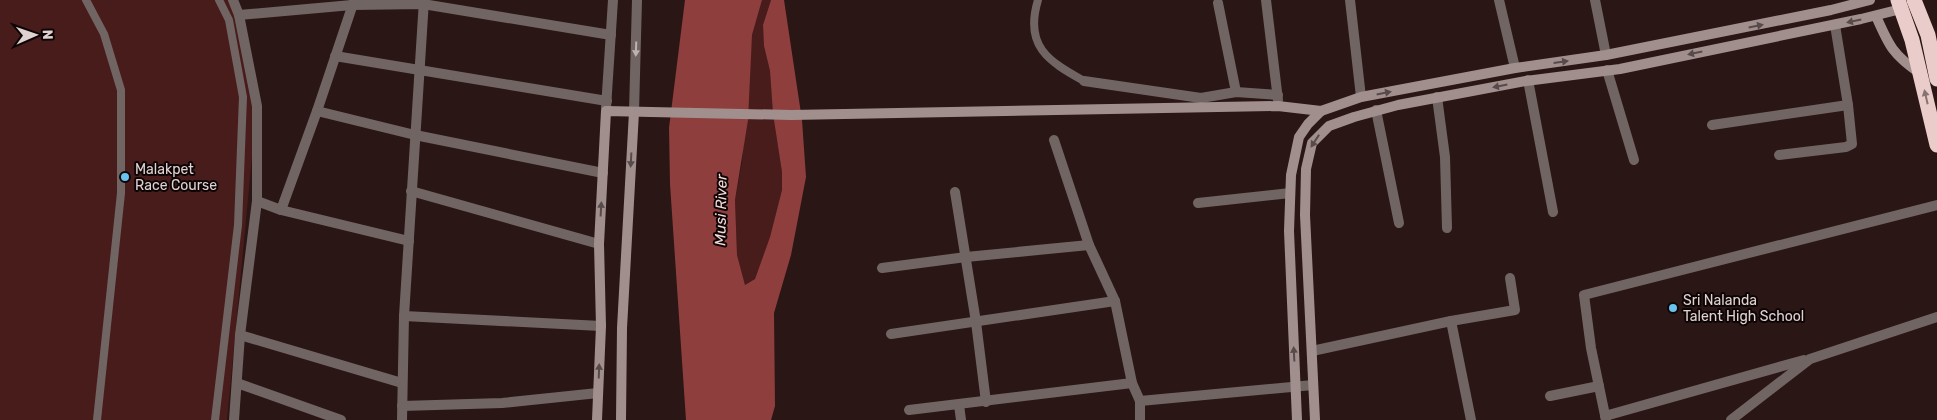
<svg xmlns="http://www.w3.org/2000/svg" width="1937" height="420" font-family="Rubik,sans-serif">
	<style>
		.green { fill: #491c1c }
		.water { fill: #8f3e3e }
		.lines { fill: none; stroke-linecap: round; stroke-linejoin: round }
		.lane { stroke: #716564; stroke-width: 8 }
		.street { stroke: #716564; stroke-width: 10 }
		.secondary { stroke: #a18f8e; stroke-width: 10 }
		.highway { stroke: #eacdcb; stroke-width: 15 }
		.oneway { fill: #574a4a }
		.oneway2 { fill: #bfb1b0 }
		.oneway3 { fill: #877372 }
		.poi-dot { fill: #69c3f1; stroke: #0d0505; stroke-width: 2 }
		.labels { text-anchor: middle; stroke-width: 4; stroke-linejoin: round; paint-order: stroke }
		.poi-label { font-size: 14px; fill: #e0d2d1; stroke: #0d0505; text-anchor: start }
		.water-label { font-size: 15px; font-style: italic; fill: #f4dbd9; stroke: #0d0505 }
	</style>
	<rect width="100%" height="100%" fill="#2a1615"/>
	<g class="green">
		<polygon points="0,0 231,0 246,56 255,125 227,420 0,420"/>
		<polygon points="762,0 771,0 763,25 764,46 770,71 773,114 782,172 782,190 770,237 755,279 745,285 737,255 735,200 742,162 752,35"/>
	</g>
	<polygon class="water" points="685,0 762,0 752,35 748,120 735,200 737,255 745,285 755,279 770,237 782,190 782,172 773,114 770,71 764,46 763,25 771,0 784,0 802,120 806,177 791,255 774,313 775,406 771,420 686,420 670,184 669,128"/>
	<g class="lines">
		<g class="lane">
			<polyline points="86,0 104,34 121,90 121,193 97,420"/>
			<path d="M1038 0C1024 46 1048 61 1084 81"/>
			<polyline points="215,420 238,225 243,97 229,20 219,0"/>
		</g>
		<g class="street">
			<polyline points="233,0 239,15 257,106 257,201 240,335 234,420"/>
			<polyline points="1266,0 1278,100"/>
			<polyline points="1350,0 1361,97"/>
			<polyline points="1499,0 1515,68"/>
			<polyline points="1595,0 1606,55"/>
			<polyline points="1218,3 1236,92"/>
			<polyline points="239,15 352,5 423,4 611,35"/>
			<polyline points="335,56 607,101"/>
			<polyline points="1607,70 1634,160"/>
			<polyline points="1528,80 1553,212"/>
			<polyline points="1084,81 1201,98 1236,92 1278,95"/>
			<polyline points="1437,97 1445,157 1447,228"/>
			<polyline points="606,108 613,0"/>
			<polyline points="1376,110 1399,223"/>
			<polyline points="317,111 415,135 603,173"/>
			<polyline points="634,112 637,0"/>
			<polyline points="1712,125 1848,105"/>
			<polyline points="1054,140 1089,245 1115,301 1132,383 1140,401 1140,420"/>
			<polyline points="1779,155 1846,147 1852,144 1848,105 1835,25"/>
			<polyline points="411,191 599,244"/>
			<polyline points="955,192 976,322 986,402"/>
			<polyline points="257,201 281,210 409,241"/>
			<polyline points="1198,203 1290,193"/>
			<polyline points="281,210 317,111 354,1"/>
			<polyline points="882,268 966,257 1089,245"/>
			<polyline points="404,316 601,326"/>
			<polyline points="1451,321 1471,420"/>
			<polyline points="891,334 1115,301"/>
			<polyline points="240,335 402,383"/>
			<polyline points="1312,351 1451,321 1515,310 1510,278"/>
			<polyline points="237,383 341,420"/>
			<polyline points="1550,396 1599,386"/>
			<polyline points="1140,401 1313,385"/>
			<polyline points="959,405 961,420"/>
			<polyline points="402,406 502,403 598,393"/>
			<polyline points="909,410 1132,383"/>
			<polyline points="1605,416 1804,360"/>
			<polyline points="402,420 404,316 424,0"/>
			<polyline points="1606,420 1591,348 1584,295 1937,205"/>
			<polyline points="1731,420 1810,359 1937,317"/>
		</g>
		<g class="secondary">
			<path d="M1876 16C1889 46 1893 55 1921 74"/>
			<polyline points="597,420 601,326 599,244 606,111 791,115 1278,106 1321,111 1361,97 1515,68 1606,55 1831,10 1870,0"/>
			<polyline points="621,420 622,328 634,112"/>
			<polyline points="1297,420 1289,231 1291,175 1299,137 1308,124 1321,111"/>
			<polyline points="1315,420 1305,215 1306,169 1312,143 1329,126 1354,117 1398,105 1526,81 1620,69 1861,19 1901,9"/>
		</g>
		<g class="highway">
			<polyline points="1898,0 1912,40 1937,145"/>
			<polyline points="1914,0 1928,35 1937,79"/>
		</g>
	</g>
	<defs><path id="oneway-solid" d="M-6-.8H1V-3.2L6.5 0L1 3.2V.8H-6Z" transform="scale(1.25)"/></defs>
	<g class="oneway">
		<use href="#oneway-solid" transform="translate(1854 21) rotate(168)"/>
		<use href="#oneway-solid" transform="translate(1756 26) rotate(-11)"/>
		<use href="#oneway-solid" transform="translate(1695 53) rotate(168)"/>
		<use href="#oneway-solid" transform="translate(1561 62) rotate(-8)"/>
		<use href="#oneway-solid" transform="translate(1500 86) rotate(169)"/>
		<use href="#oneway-solid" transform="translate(1384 93) rotate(-11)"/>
		<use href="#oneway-solid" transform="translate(1315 141) rotate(123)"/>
		<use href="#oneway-solid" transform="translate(631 160) rotate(93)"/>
		<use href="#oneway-solid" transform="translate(601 209) rotate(-87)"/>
		<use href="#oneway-solid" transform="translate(1294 354) rotate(-93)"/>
		<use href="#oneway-solid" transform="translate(599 371) rotate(-88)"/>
	</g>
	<use class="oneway2" href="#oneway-solid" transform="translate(636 49) rotate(92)"/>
	<use class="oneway3" href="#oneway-solid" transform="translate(1926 97) rotate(-103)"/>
	<g class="poi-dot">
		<circle cx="125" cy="177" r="5"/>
		<circle cx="1673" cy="308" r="5"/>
	</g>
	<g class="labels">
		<g class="poi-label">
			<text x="135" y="174">Malakpet<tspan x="135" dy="16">Race Course</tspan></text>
			<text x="1683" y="305">Sri Nalanda<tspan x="1683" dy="16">Talent High School</tspan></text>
		</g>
		<g class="water-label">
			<text transform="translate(721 210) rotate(-89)" y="5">Musi River</text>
		</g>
	</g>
	<g transform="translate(35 35) rotate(88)" stroke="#0d0505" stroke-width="4" paint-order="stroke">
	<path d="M0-4L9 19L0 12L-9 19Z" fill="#e0d2d1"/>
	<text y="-8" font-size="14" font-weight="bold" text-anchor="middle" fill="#e0d2d1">N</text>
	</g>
</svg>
